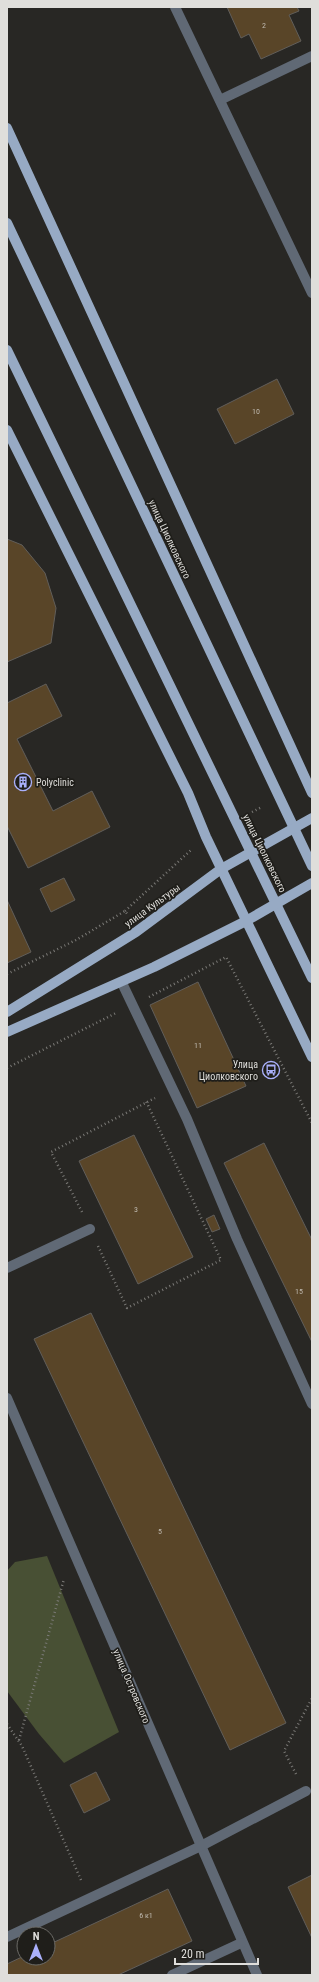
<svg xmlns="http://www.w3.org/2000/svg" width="319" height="1982" font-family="'Roboto Condensed',sans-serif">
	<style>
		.green { fill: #485034 }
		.building { fill: #594528; stroke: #615e5a }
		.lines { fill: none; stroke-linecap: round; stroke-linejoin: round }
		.path { stroke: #7b7a77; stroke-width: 2.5; stroke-dasharray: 1 3; stroke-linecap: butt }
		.minor { stroke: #606975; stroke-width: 10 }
		.major { stroke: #97aac4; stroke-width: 10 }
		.labels { text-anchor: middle; stroke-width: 3.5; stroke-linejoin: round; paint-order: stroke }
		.number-label { font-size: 8px; fill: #beb8ae }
		.street-label { font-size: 10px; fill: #dfdedb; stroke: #1f1e1a }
		.poi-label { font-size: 10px; fill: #dfdedb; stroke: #1f1e1a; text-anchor: start }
	</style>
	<rect width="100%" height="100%" fill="#282724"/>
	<polygon class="green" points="47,1556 119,1732 64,1763 39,1734 7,1691 7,1571 15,1562"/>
	<g class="building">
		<polygon points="227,7 297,7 299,11 289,15 301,41 261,59 249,34 241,38"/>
		<polygon points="277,379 294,414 235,444 217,409"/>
		<polygon points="7,539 22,545 45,573 56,608 51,643 7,662"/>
		<polygon points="46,684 62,716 17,739 53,811 92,791 110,827 28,868 7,826 7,703"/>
		<polygon points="64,878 75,900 51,912 40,889"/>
		<polygon points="7,900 31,952 7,963"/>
		<polygon points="198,982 246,1086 197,1108 150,1005"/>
		<polygon points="134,1135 193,1257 138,1284 79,1161"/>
		<polygon points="264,1143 312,1240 312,1342 224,1163"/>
		<polygon points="214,1215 220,1229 212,1232 206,1219"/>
		<polygon points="91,1313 286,1723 230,1750 34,1339"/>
		<polygon points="96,1772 110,1800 84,1813 70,1785"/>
		<polygon points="312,1875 312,1938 288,1887"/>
		<polygon points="168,1889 192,1941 118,1975 7,1975 7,1964 24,1956 24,1958 48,1958 48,1945"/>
	</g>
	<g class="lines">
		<g class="path">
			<polyline points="252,812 262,807"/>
			<polyline points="125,911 191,850"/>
			<polyline points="7,974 76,940 125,911 128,915"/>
			<polyline points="149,997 226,957 312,1123"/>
			<polyline points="7,1068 116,1013"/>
			<polyline points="82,1212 51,1152 155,1098"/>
			<polyline points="98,1246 127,1308 221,1260 146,1101"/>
			<polyline points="7,1724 22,1746 81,1880"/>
			<polyline points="19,1740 64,1579"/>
			<polyline points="296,1774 284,1751 312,1698"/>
		</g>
		<g class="minor">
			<polyline points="175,7 312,293"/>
			<polyline points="220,100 312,56"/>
			<polyline points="122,983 187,1119 237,1239 312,1404"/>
			<polyline points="7,1268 90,1229"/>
			<polyline points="7,1398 257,1975"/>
			<polyline points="7,1937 201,1846 306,1791"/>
			<polyline points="172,1975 241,1943"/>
		</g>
		<g class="major">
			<polyline points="7,128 312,793"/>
			<polyline points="7,223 312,866"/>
			<polyline points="7,350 312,978"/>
			<polyline points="7,430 188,793 206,837 312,1057"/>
			<polyline points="7,1012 136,932 221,869 312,818"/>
			<polyline points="7,1032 154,967 246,921 312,883"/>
		</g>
	</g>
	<defs>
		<g id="building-ring" transform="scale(0.9)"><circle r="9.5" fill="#1f1e1a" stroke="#aab0fb" stroke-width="1.5"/><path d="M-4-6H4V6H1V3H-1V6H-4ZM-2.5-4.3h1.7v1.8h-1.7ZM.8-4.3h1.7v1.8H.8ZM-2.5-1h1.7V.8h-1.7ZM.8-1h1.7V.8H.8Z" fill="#aab0fb"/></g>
		<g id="bus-ring" transform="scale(0.9)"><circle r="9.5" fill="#1f1e1a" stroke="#aab0fb" stroke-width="1.5"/><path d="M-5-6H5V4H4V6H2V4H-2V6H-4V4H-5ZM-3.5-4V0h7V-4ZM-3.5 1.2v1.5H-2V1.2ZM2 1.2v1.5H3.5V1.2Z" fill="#aab0fb"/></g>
	</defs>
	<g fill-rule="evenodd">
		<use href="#building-ring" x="23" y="782"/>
		<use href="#bus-ring" x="271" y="1070"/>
	</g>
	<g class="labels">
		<g class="number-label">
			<text x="264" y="28">2</text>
			<text x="256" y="414">10</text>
			<text x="198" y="1048">11</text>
			<text x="136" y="1212">3</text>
			<text x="299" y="1294">15</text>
			<text x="160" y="1534">5</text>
			<text x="146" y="1918">6 к1</text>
		</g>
		<g class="street-label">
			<text transform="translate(170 539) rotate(65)" y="4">улица Циолковского</text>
			<text transform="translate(265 853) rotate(64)" y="4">улица Циолковского</text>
			<text transform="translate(152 905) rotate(-36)" y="4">улица Культуры</text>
			<text transform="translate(132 1686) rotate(67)" y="4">улица Островского</text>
		</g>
		<g class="poi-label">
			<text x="36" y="786">Polyclinic</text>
			<text x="258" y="1068" text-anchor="end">Улица<tspan x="258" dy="12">Циолковского</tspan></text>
		</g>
	</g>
	<rect width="319" height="1982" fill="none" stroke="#dfdedb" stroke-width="16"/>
	<g transform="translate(36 1946)"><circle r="19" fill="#1f1e1a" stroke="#6c6b67"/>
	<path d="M0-3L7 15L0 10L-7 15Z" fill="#aab0fb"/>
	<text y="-6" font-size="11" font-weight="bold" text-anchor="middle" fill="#dfdedb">N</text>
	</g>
	<path d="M175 1958v6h83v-6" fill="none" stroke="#dfdedb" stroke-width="2"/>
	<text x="181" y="1958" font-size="12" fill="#dfdedb" stroke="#1f1e1a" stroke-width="3" paint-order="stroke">20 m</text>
</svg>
